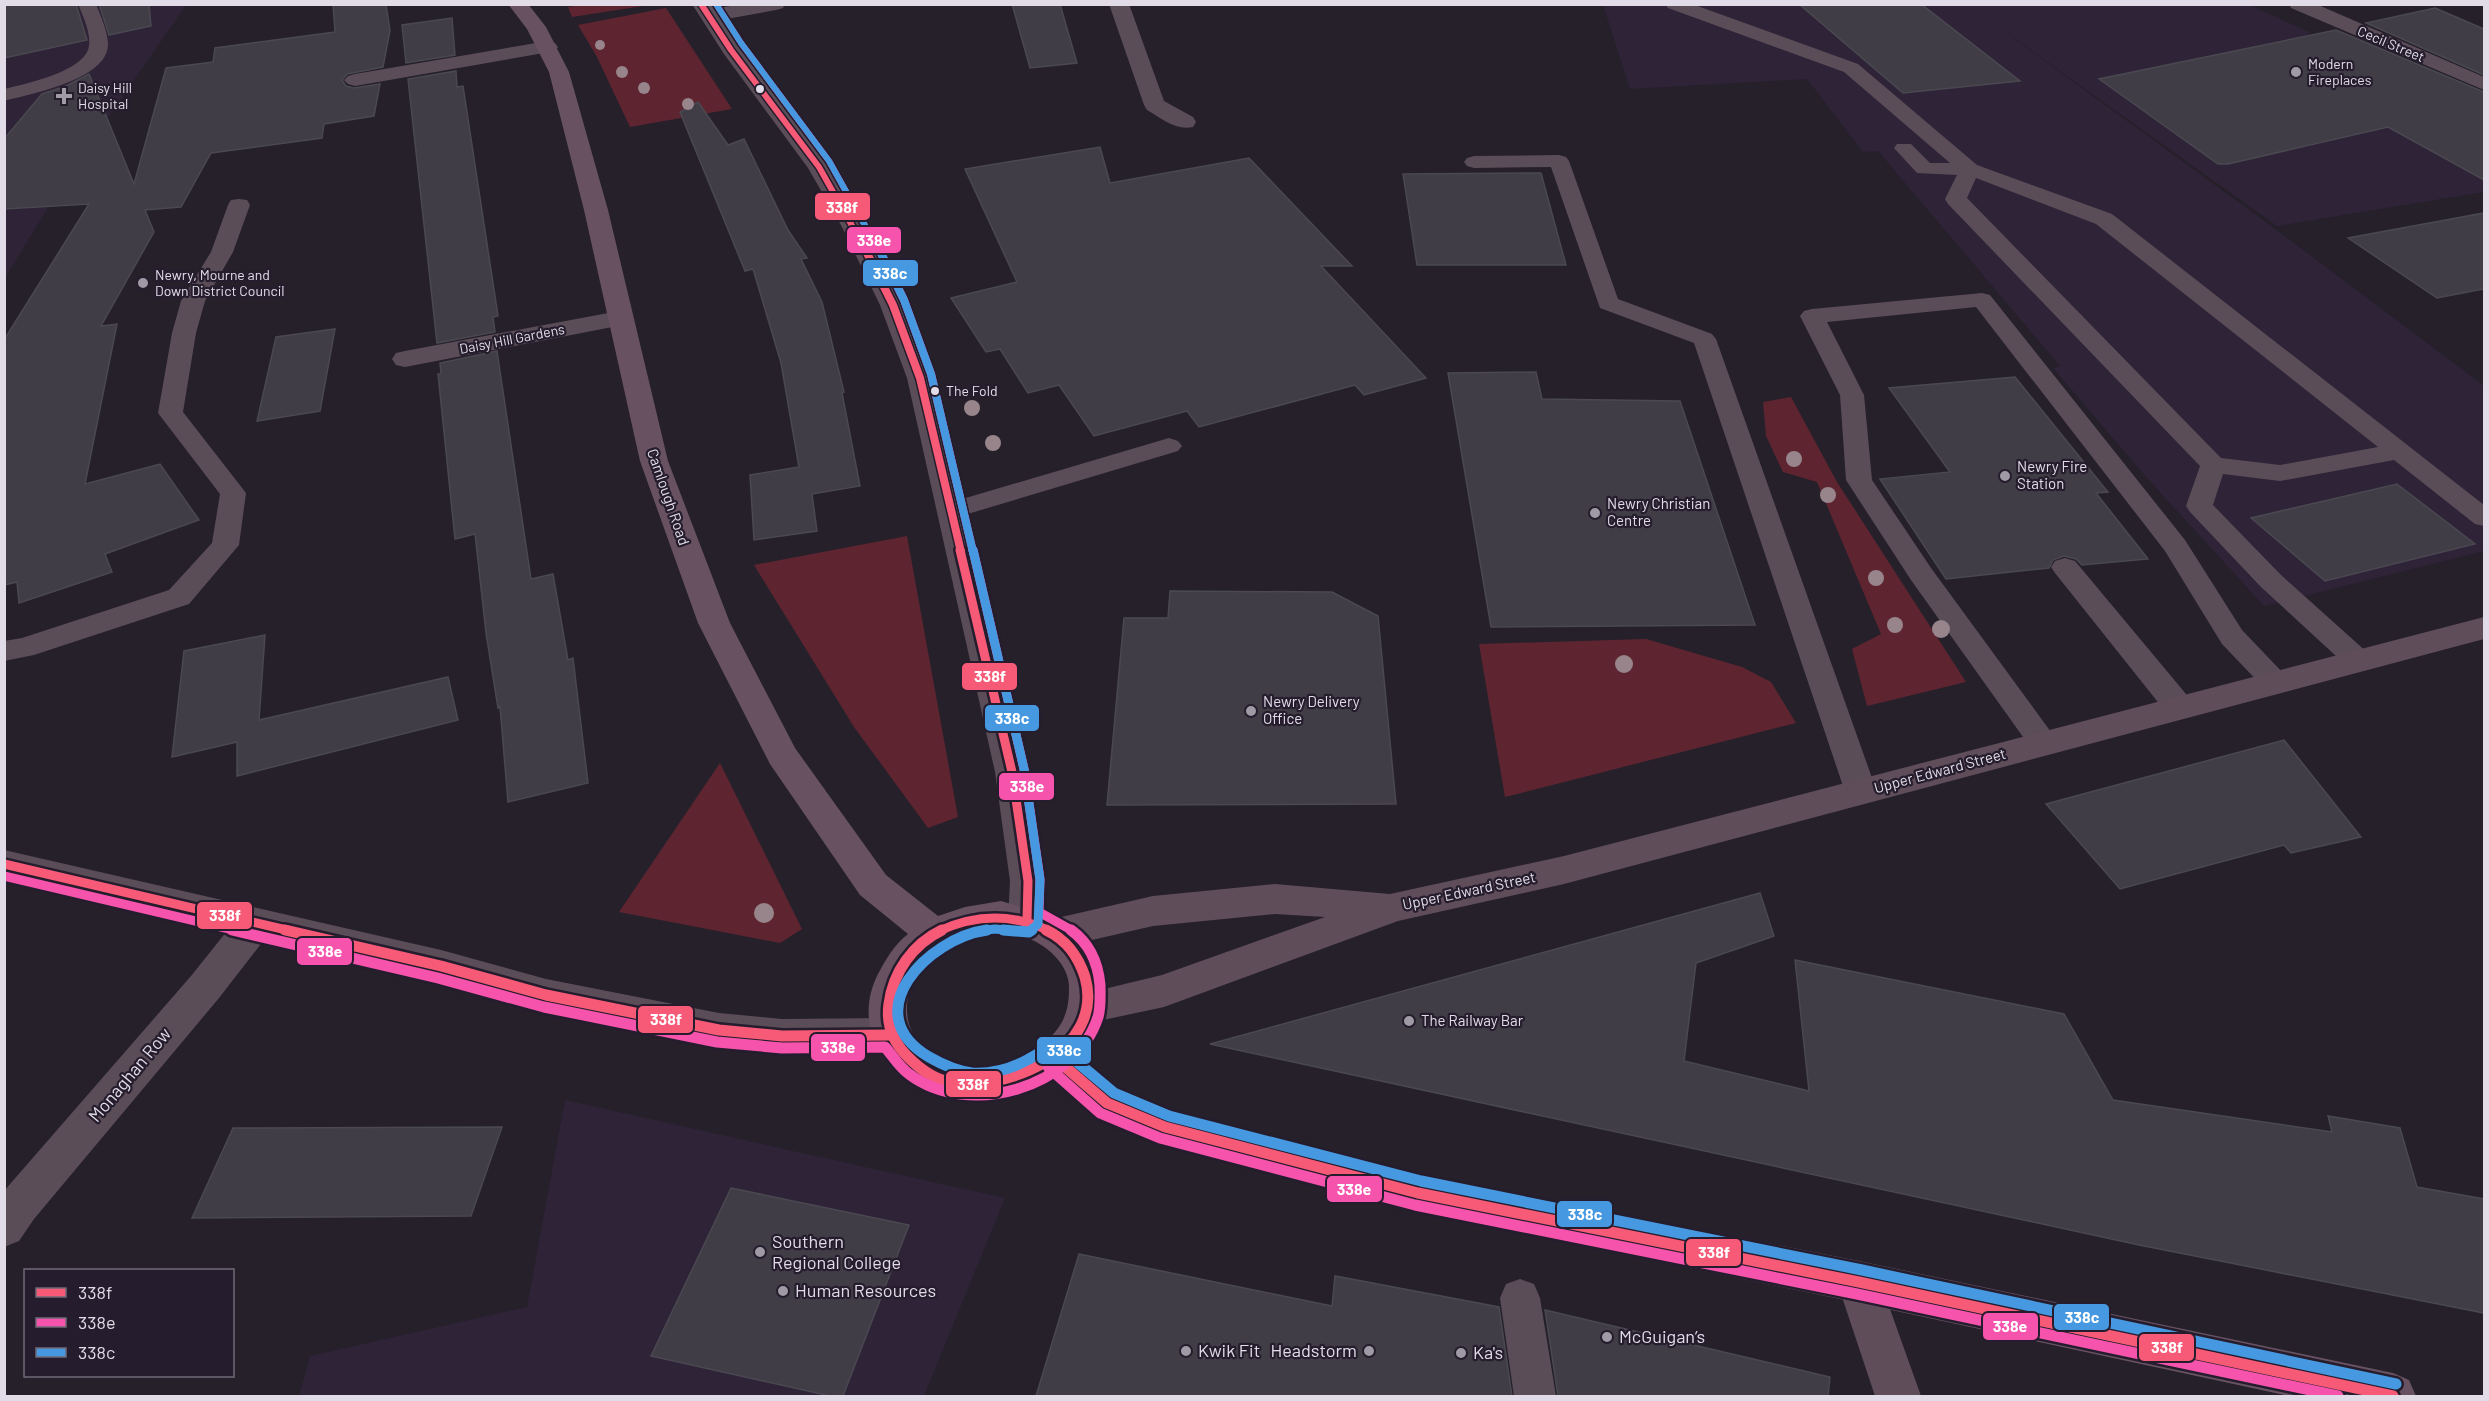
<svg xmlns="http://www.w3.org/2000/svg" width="2489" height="1401" font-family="Barlow,sans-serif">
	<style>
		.built { fill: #2e2337 }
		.green { fill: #5e2531 }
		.building { fill: #403d46; stroke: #4a4850; stroke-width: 1.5 }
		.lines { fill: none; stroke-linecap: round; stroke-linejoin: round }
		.lane { fill: #5b4d58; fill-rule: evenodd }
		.street { fill: #5b4d58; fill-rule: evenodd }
		.secondary { fill: #604d5a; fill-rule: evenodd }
		.primary { fill: #685262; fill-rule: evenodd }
		.bus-1-far3-casing { stroke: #251d2d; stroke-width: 9 }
		.bus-1-far2-casing { stroke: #251d2d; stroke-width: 11 }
		.bus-1-far1-casing { stroke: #251d2d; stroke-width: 14 }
		.bus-1-casing { stroke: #251d2d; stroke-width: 16 }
		.bus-2-far3-casing { stroke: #251d2d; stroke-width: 9 }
		.bus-2-far2-casing { stroke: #251d2d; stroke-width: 11 }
		.bus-2-far1-casing { stroke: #251d2d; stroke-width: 14 }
		.bus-2-casing { stroke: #251d2d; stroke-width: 16 }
		.bus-3-far3-casing { stroke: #251d2d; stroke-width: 9 }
		.bus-3-far2-casing { stroke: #251d2d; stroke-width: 11 }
		.bus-3-far1-casing { stroke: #251d2d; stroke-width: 14 }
		.bus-3-casing { stroke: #251d2d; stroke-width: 16 }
		.bus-1-far3 { stroke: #f75a77; stroke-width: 6 }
		.bus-1-far2 { stroke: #f75a77; stroke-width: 8 }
		.bus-1-far1 { stroke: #f75a77; stroke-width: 9 }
		.bus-1 { stroke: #f75a77; stroke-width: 11 }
		.bus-2-far3 { stroke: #f653ac; stroke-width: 6 }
		.bus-2-far2 { stroke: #f653ac; stroke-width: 8 }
		.bus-2-far1 { stroke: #f653ac; stroke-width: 9 }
		.bus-2 { stroke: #f653ac; stroke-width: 11 }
		.bus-3-far3 { stroke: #4699e1; stroke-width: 6 }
		.bus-3-far2 { stroke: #4699e1; stroke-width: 8 }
		.bus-3-far1 { stroke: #4699e1; stroke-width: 9 }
		.bus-3 { stroke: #4699e1; stroke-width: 11 }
		.tree { fill: #97858b }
		.poi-dot { fill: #9f9aa5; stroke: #251d2d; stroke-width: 2 }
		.bus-dot { fill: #e1dce7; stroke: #251d2d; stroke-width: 2 }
		.labels { text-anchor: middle; stroke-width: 4.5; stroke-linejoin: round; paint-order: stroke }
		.far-street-label { font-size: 14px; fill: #e1dce7; stroke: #251d2d }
		.far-poi-label { font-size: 14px; fill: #e1dce7; stroke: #251d2d; text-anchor: start }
		.bus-label { font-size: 14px; fill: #e1dce7; stroke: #251d2d; text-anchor: start }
		.poi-label { font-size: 15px; fill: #e1dce7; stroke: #251d2d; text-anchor: start }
		.street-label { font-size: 15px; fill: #e1dce7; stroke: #251d2d }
		.near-street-label { font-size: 18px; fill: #e1dce7; stroke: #251d2d }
		.near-poi-label { font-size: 18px; fill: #e1dce7; stroke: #251d2d; text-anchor: start }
		.line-badge { stroke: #251d2d; stroke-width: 2 }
		.badge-label { font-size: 16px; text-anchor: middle; font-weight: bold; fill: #fff }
	</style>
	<rect width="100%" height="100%" fill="#25202a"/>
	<g class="built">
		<polygon points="5,5 186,5 64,181 5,278"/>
		<polygon points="1603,5 2250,5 2311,33 2306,35 2484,122 2484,192 2277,226 1993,23 2278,231 2484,386 2484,551 2264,606 2147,478 2053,368 2060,366 1878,151 1863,152 1807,79 1630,89"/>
		<polygon points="565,1100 1005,1198 924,1396 299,1396 310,1356 527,1307"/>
	</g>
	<g class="green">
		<polygon points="583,5 583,4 649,5 572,17 568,7"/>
		<polygon points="666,8 732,109 630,127 597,57 578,25"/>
		<polygon points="1791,397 1837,482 1966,682 1867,706 1852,649 1881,634 1817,482 1783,472 1766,436 1763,402"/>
		<polygon points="907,536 958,817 928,828 854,727 754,565"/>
		<polygon points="1646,639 1742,667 1771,682 1796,723 1505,797 1479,644"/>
		<polygon points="720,763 802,929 780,943 619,912"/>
	</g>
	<g class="building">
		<polygon points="4,4 76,4 87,40 4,58"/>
		<polygon points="99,4 149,4 151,26 109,35"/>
		<polygon points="333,4 386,4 390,31 383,67 347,74 342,80 346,86 354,88 380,84 374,116 324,124 322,138 211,153 181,207 145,210 154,232 101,326 117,324 85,484 160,464 199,520 105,554 112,572 19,603 17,582 4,585 4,340 89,204 4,209 4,139 42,94 66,86 89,74 134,184 166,68 213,62 215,48 335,32"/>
		<polygon points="1012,4 1060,4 1077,63 1030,68"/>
		<polygon points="1799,4 1921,4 2020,81 1903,93"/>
		<polygon points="2435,8 2484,29 2484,75 2366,23"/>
		<polygon points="452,18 455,55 406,63 402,25"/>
		<polygon points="2336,30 2484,92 2484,180 2388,127 2228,164 2218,164 2099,79"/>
		<polygon points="456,71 457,87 463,86 498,316 493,317 495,332 437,343 408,79"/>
		<polygon points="698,102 728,145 744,139 788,230 807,258 801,259 822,302 844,392 842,393 860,486 812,494 817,531 754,540 750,475 799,467 781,363 753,269 745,271 680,112"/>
		<polygon points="1100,147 1110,183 1249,158 1352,266 1321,266 1426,378 1364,395 1355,385 1199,427 1187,411 1094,436 1059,385 1028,393 1000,349 986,352 951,298 1017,282 965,169"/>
		<polygon points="1541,173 1566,265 1417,265 1403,174"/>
		<polygon points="2484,213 2484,289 2437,298 2348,238"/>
		<polygon points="335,329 320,411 257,421 276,337"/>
		<polygon points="497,351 531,579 553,574 568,660 573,658 588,783 508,802 500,707 498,708 486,633 475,534 455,539 438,374 441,374 440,363"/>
		<polygon points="1536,372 1542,399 1680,401 1755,625 1491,627 1448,373"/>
		<polygon points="2015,377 2108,492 2096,493 2148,559 2082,565 2076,559 2064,556 2053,560 2049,568 1946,579 1880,479 1950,472 1889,388"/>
		<polygon points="2397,484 2475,544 2325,581 2251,518"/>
		<polygon points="1170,591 1332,592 1378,616 1396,804 1107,805 1124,618 1168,618"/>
		<polygon points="265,635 259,720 448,677 458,720 237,776 237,742 172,757 184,651"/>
		<polygon points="2284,740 2361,837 2291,853 2284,845 2120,889 2046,804"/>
		<polygon points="1760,893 1774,936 1696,963 1684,1061 1809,1091 1795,960 2064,1014 2113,1100 2332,1132 2328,1116 2400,1128 2417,1187 2484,1199 2484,1313 2139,1245 1210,1044"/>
		<polygon points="502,1127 471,1216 192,1218 233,1128"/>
		<polygon points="731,1188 909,1225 843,1396 830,1396 651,1356"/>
		<polygon points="1079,1254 1332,1306 1335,1276 1499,1307 1512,1396 1036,1396"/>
		<polygon points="1545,1310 1830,1377 1828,1396 1558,1396"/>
	</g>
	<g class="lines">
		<g class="lane">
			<path d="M78 4H96C101 17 108 32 108 45 107 80 30 94 4 101V89C25 84 80 72 88 50 93 37 83 16 78 4Z"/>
			<path d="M1665 4H1692L1858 64 1977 165 2112 214 2484 505V526L2475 524 2394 460 2280 481 2223 474 2213 505 2281 575 2369 654 2374 661 2369 668 2359 671 2349 668 2261 587 2190 512 2186 506 2200 466 1948 204 1945 199 1957 175 1917 173 1894 148 1897 144H1911L1930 163H1950L1844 72 1668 8ZM1976 178 2096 224 2378 447 2280 465 2221 458 1967 198Z"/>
			<polygon points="1559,155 1566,157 1569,161 1618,299 1712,334 1716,339 1877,792 1872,800 1861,804 1850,800 1845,792 1694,343 1600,308 1551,167 1474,168 1467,166 1464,162 1467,158 1474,156"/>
			<polygon points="239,199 247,200 250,205 233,252 205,301 196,333 183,412 246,493 239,545 189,604 34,655 4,661 4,641 22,638 169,590 212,543 220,494 158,413 172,333 181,301 211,252 228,205 231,200"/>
			<polygon points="1982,293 1990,295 2185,540 2242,630 2285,675 2290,682 2285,689 2275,692 2265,689 2222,644 2165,551 1976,307 1827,322 1864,395 1872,480 1931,568 2059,743 2055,751 2044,754 2033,751 1911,580 1846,480 1840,395 1800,316 1804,311 1812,309"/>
			<polygon points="1169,438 1178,441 1182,446 1178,451 951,519 942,517 938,511 942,505"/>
			<polygon points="2065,558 2075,561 2191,700 2195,708 2191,716 2180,719 2169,716 2055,573 2051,567 2055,561"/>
			<polygon points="1520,1279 1534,1284 1540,1298 1556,1396 1514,1396 1500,1298 1506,1284"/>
		</g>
		<g class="street">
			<polygon points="692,4 711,4 714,9 741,4 785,4 783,8 776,10 721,20 827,162 866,227 906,305 933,378 1029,772 1046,881 1046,920 1040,930 1027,935 1014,930 1008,920 1010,881 995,772 907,378 880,305 842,227 808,168 724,54"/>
			<path d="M1109 4H1129L1164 101 1193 117 1196 122 1193 127C1176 131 1161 118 1147 110L1144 105Z"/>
			<polygon points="2289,4 2316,4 2484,77 2484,90 2291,8"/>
			<polygon points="548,41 555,43 558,47 555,51 355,86 348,84 344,80 348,76 355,74"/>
			<polygon points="619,311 628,314 632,319 628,324 405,367 396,365 392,359 396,353 405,351"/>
			<polygon points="4,850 441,950 546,979 719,1013 782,1019 891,1018 905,1023 911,1035 905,1047 891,1052 782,1053 719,1047 546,1011 441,982 264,940 219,998 34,1219 19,1241 4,1247 4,1191 191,976 227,931 4,878"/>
		</g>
		<g class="secondary">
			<polygon points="2484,617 2484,639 1564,884 1398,921 1164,1007 1089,1023 1075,1018 1070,1007 1075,996 1162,975 1325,917 1275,914 1153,926 1057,948 1044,944 1038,933 1044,922 1057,918 1153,896 1275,884 1390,894 1564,856"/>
			<polygon points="1859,1261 1875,1267 1921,1396 1875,1396 1837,1282 1843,1267"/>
		</g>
		<path class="primary" d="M508 4H528L546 27 569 72 608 210 668 461 730 623 795 748 886 875 938 916 965 907 1001 901 1059 918 1088 940 1107 977 1108 1006 1090 1046 1082 1056 1121 1090 1169 1110 1418 1174 1859 1261 2393 1373 2409 1380 2416 1396H2289L1859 1303 1418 1212 1165 1145 1093 1116 1052 1079C1026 1093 995 1103 965 1101 901 1097 846 1037 878 974 886 959 894 945 908 934L860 895 770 764 698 623 640 461 584 210 549 72 527 29ZM1001 931C1011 934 1022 936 1032 940 1050 948 1069 966 1069 987 1069 1000 1068 1010 1062 1022 1038 1066 954 1085 920 1044 888 1006 920 954 961 938 973 933 988 933 1001 931Z"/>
		<g class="bus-1-far3-casing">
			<polyline id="bus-1-far3" points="701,4 731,50 819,167 864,247"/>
		</g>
		<g class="bus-1-far2-casing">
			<polyline id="bus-1-far2" points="863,245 893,305 920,378 961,552"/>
		</g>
		<g class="bus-1-far1-casing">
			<g id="bus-1-far1">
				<polyline points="960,550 1012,772 1028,881 1027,920"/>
				<polyline points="4,864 291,931"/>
				<path d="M939 931C976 914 1012 913 1049 931"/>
			</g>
		</g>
		<g class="bus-1-casing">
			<g id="bus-1">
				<polyline points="285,930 441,966 546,995 719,1030 782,1036 891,1035"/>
				<path d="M942 930C913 944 893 972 889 1004 886 1025 894 1043 908 1057 918 1067 932 1078 946 1081 1005 1094 1106 1051 1085 977 1078 956 1067 940 1046 930"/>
				<polyline points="1055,1058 1107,1103 1165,1127 1418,1193 1859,1282 2393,1396"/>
			</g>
		</g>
		<g class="bus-2-far3-casing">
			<polyline id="bus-2-far3" points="716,4 741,43 829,161 877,247"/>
		</g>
		<g class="bus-2-far2-casing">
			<polyline id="bus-2-far2" points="877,245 904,300 931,374 973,552"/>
		</g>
		<g class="bus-2-far1-casing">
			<g id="bus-2-far1">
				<polyline points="973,550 1024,769 1040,879 1039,912 1073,931"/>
				<polyline points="4,876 238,931"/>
			</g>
		</g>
		<g class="bus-2-casing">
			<g id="bus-2">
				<path d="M232 930 438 978 544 1007 717 1042 782 1048 885 1047C893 1056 899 1067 909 1074 969 1119 1075 1088 1098 1017 1101 1007 1100 994 1100 985 1098 962 1089 943 1071 930"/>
				<polyline points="1048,1067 1100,1113 1160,1138 1415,1205 1857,1294 2338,1396"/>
			</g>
		</g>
		<g class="bus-3-far3-casing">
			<polyline id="bus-3-far3" points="716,4 741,43 829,161 877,247"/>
		</g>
		<g class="bus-3-far2-casing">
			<polyline id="bus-3-far2" points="877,245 904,300 931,374 973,552"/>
		</g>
		<g class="bus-3-far1-casing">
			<g id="bus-3-far1">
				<polyline points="973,550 1024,769 1040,880 1038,924 1030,931"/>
				<polyline points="979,931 995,929 1015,931"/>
			</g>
		</g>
		<g class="bus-3-casing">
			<g id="bus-3">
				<path d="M987 930C928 938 855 1013 929 1057 943 1065 956 1071 972 1073 992 1074 1011 1069 1029 1059 1039 1054 1047 1047 1058 1046L1114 1093 1169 1116 1421 1181 1862 1270 2396 1384"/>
				<polyline points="1003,930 1029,932 1032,930"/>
			</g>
		</g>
		<use href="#bus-1-far3" class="bus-1-far3"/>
		<use href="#bus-1-far2" class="bus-1-far2"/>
		<use href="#bus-1-far1" class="bus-1-far1"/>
		<use href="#bus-1" class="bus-1"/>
		<use href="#bus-2-far3" class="bus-2-far3"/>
		<use href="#bus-2-far2" class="bus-2-far2"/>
		<use href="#bus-2-far1" class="bus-2-far1"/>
		<use href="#bus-2" class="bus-2"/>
		<use href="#bus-3-far3" class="bus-3-far3"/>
		<use href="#bus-3-far2" class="bus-3-far2"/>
		<use href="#bus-3-far1" class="bus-3-far1"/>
		<use href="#bus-3" class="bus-3"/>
	</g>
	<g class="tree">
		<circle cx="600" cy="45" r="5"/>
		<circle cx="622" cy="72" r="6"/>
		<circle cx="644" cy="88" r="6"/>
		<circle cx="688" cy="104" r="6"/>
		<circle cx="972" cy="408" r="8"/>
		<circle cx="993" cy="443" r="8"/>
		<circle cx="1794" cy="459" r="8"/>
		<circle cx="1828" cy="495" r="8"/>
		<circle cx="1876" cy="578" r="8"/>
		<circle cx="1895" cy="625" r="8"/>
		<circle cx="1941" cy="629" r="9"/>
		<circle cx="1624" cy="664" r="9"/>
		<circle cx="764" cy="913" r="10"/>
	</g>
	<g class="poi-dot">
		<circle cx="2296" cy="72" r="6"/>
		<path d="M61 87h6v6h6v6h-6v6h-6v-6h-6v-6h6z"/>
		<circle cx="143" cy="283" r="6"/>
		<circle cx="2005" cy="476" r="6"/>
		<circle cx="1595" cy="513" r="6"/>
		<circle cx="1251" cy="711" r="6"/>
		<circle cx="1409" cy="1021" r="6"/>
		<circle cx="760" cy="1252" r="6"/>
		<circle cx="783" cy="1291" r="6"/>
		<circle cx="1607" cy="1337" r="6"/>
		<circle cx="1186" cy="1351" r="6"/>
		<circle cx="1369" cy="1351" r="6"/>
		<circle cx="1461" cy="1353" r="6"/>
	</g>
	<g class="bus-dot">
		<circle cx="760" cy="89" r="5"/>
		<circle cx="935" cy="391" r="5"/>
	</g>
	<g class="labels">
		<g class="far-street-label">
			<text transform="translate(2391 44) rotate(23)" y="5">Cecil Street</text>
			<text transform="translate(512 339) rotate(-11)" y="5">Daisy Hill Gardens</text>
		</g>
		<g class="far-poi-label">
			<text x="2308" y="69">Modern<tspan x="2308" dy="16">Fireplaces</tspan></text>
			<text x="78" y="93">Daisy Hill<tspan x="78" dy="16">Hospital</tspan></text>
			<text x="155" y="280">Newry, Mourne and<tspan x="155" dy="16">Down District Council</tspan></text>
		</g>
		<g class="bus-label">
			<text x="946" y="396">The Fold</text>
		</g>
		<g class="poi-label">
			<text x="2017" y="472">Newry Fire<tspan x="2017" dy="17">Station</tspan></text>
			<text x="1607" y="509">Newry Christian<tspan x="1607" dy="17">Centre</tspan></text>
			<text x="1263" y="707">Newry Delivery<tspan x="1263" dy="17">Office</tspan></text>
			<text x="1421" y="1026">The Railway Bar</text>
		</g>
		<g class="street-label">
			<text transform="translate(668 497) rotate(71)" y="5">Camlough Road</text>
			<text transform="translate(1940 771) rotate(-15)" y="5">Upper Edward Street</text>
			<text transform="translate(1469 891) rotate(-12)" y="5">Upper Edward Street</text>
		</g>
		<g class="near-street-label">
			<text transform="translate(130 1075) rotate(-50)" y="6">Monaghan Row</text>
		</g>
		<g class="near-poi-label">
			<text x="772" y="1248">Southern<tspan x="772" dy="21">Regional College</tspan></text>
			<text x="795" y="1297">Human Resources</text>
			<text x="1619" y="1343">McGuigan’s</text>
			<text x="1198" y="1357">Kwik Fit</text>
			<text x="1357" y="1357" text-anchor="end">Headstorm</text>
			<text x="1473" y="1359">Ka's</text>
		</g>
	</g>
	<g class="line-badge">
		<rect x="814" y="192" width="57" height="29" rx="6" fill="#f75a77"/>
		<rect x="846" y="226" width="56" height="28" rx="6" fill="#f653ac"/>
		<rect x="862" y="259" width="57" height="28" rx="6" fill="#4699e1"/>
		<rect x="961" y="662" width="57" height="29" rx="6" fill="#f75a77"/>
		<rect x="984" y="704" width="56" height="28" rx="6" fill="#4699e1"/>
		<rect x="998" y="772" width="57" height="29" rx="6" fill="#f653ac"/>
		<rect x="196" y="901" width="57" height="29" rx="6" fill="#f75a77"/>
		<rect x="296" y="937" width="57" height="29" rx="6" fill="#f653ac"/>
		<rect x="637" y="1005" width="57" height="29" rx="6" fill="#f75a77"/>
		<rect x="810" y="1033" width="56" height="29" rx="6" fill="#f653ac"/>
		<rect x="1036" y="1036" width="56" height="29" rx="6" fill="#4699e1"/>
		<rect x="945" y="1070" width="57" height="28" rx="6" fill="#f75a77"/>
		<rect x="1326" y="1175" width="57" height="28" rx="6" fill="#f653ac"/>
		<rect x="1556" y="1200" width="57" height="28" rx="6" fill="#4699e1"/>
		<rect x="1685" y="1238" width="57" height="29" rx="6" fill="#f75a77"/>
		<rect x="2053" y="1303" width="57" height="28" rx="6" fill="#4699e1"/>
		<rect x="1982" y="1312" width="57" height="29" rx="6" fill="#f653ac"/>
		<rect x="2138" y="1333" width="57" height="29" rx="6" fill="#f75a77"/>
	</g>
	<g class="badge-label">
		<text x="842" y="213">338f</text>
		<text x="874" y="246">338e</text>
		<text x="890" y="279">338c</text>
		<text x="990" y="682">338f</text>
		<text x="1012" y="724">338c</text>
		<text x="1027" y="792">338e</text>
		<text x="225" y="921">338f</text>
		<text x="325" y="957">338e</text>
		<text x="666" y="1025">338f</text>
		<text x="838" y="1053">338e</text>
		<text x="1064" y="1056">338c</text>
		<text x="973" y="1090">338f</text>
		<text x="1354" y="1195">338e</text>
		<text x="1585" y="1220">338c</text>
		<text x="1714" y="1258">338f</text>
		<text x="2082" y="1323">338c</text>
		<text x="2010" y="1332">338e</text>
		<text x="2167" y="1353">338f</text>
	</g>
	<rect width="2489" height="1401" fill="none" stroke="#e1dce7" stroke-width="12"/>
	<rect x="24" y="1269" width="210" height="108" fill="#251d2d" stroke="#706977" stroke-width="1.5"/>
	<rect x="36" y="1288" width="30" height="9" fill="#f75a77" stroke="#706977" stroke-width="1.5"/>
	<text x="78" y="1299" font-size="18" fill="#e1dce7">338f</text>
	<rect x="36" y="1318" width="30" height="9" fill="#f653ac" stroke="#706977" stroke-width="1.5"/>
	<text x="78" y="1329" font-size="18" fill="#e1dce7">338e</text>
	<rect x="36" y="1348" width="30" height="9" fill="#4699e1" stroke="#706977" stroke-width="1.5"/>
	<text x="78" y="1359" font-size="18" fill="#e1dce7">338c</text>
</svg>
